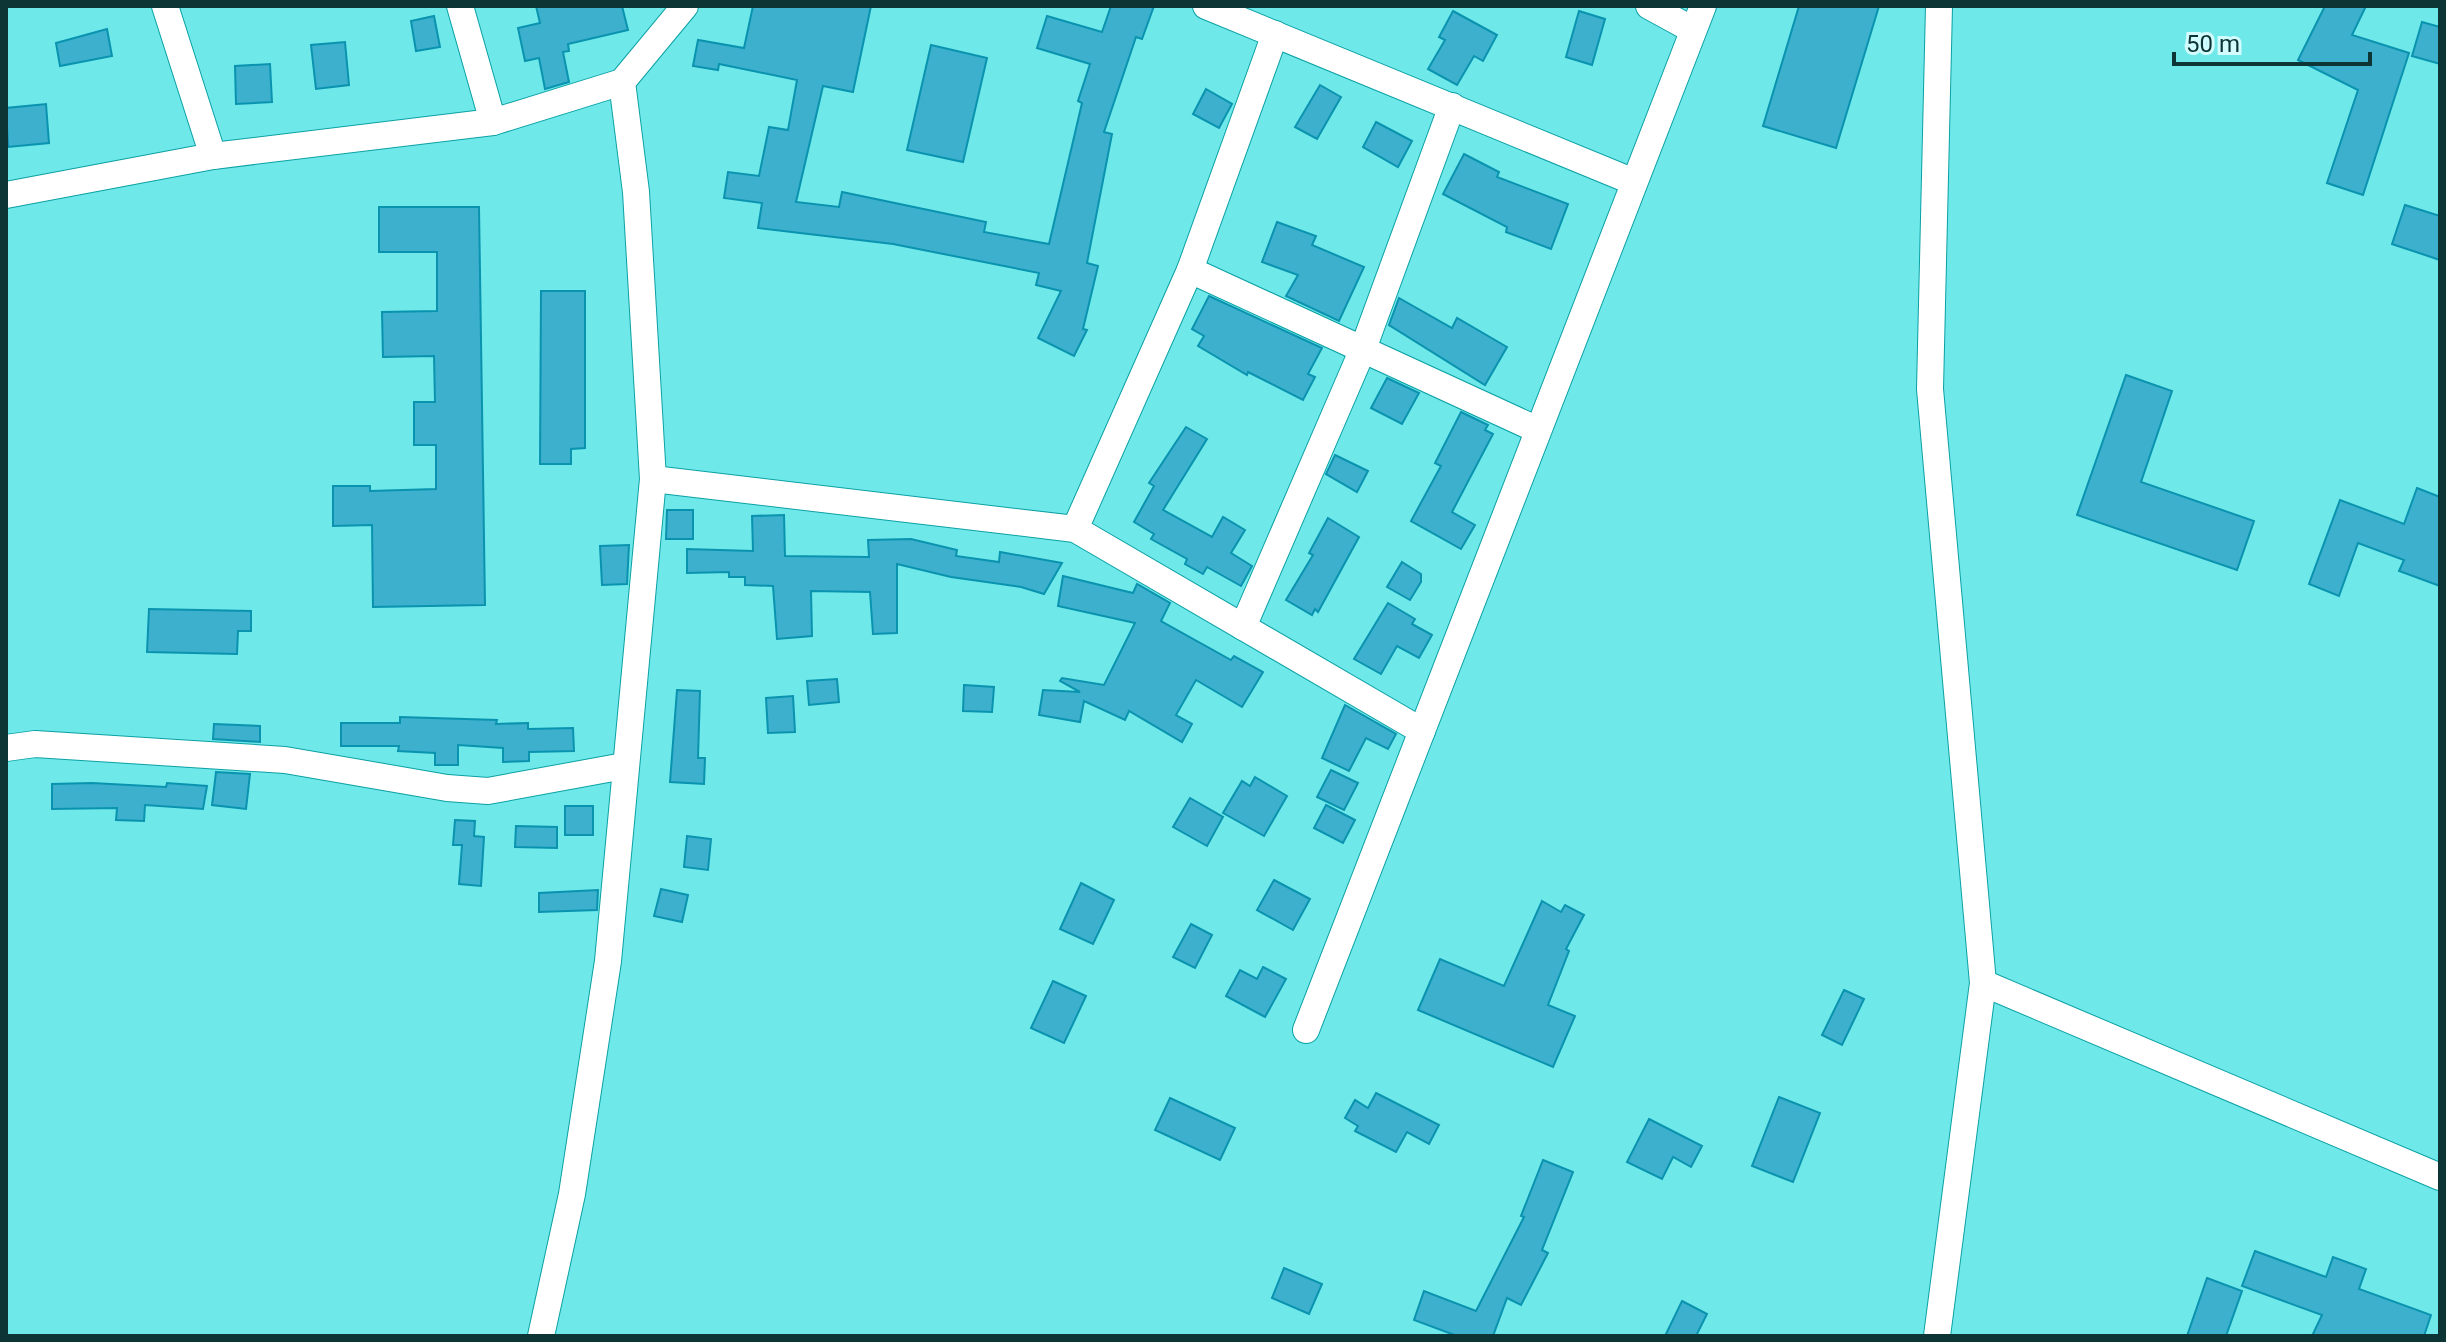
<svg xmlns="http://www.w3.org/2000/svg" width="2446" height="1342" font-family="Roboto,sans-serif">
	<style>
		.building { fill: #3cb0cc; stroke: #0a93af; stroke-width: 2 }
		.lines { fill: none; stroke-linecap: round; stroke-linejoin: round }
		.minor-casing { stroke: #0ba1a4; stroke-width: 28 }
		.minor { stroke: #fff; stroke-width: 26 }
	</style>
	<rect width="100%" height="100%" fill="#6fe8ea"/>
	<g class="building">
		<polygon points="536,6 622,6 628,30 568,44 569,51 563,52 569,82 545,89 539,58 525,61 518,28 540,23"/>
		<polygon points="753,6 871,6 853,92 823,86 796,202 839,207 842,192 986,222 984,232 1049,244 1082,103 1078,101 1090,64 1037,48 1047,16 1102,32 1111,6 1154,6 1142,39 1136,37 1104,132 1112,134 1087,263 1098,266 1083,329 1087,330 1074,356 1038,338 1061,291 1036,285 1039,273 893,244 758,228 762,203 724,198 728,172 759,176 769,127 788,130 797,80 719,64 718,70 693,66 698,40 744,48"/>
		<polygon points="1799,6 1879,6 1836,148 1763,126"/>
		<polygon points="2325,6 2366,6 2352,35 2409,53 2363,195 2327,183 2358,90 2298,60"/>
		<polygon points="1453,11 1497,35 1483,61 1474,56 1457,85 1428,69 1445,40 1439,37"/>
		<polygon points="1579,11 1605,19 1592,65 1566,57"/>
		<polygon points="434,16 440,47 416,51 411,21"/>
		<polygon points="2422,22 2440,27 2440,64 2412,56"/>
		<polygon points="107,29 112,56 60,66 56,43"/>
		<polygon points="345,42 349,85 316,89 311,45"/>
		<polygon points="931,45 987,58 963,162 907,150"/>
		<polygon points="270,64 272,102 236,104 235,66"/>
		<polygon points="1320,85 1341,97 1317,139 1295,127"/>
		<polygon points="1206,89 1232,104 1219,128 1193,114"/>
		<polygon points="46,104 49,143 8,147 6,108"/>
		<polygon points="1376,122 1412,141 1398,167 1363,147"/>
		<polygon points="1464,154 1499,172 1497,177 1568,204 1551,249 1506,232 1507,227 1443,194"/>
		<polygon points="2405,205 2440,216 2440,260 2392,244"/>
		<polygon points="379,207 479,207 485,605 373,607 372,525 333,526 333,486 370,486 370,491 436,489 436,445 414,445 414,402 435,402 434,356 383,357 382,312 437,311 437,252 379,252"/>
		<polygon points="1277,222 1316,236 1312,245 1364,267 1339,321 1286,296 1298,275 1262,262"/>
		<polygon points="541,291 585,291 585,448 571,449 571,464 540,464"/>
		<polygon points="1209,296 1322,348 1308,374 1315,377 1303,400 1248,372 1247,375 1198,346 1204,336 1192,329"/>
		<polygon points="1399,298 1452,328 1457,318 1507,347 1485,385 1389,325"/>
		<polygon points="2126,375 2172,391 2141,482 2254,521 2237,570 2077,515"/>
		<polygon points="1387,378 1419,393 1402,424 1371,408"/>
		<polygon points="1461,412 1488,425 1485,430 1493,434 1452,512 1475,525 1461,549 1411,521 1441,466 1435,463"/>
		<polygon points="1186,427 1207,439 1163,510 1212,537 1223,517 1245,530 1231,553 1252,566 1241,586 1207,567 1203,574 1185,564 1187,559 1151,539 1154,534 1134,522 1154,486 1149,483"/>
		<polygon points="1335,455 1368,471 1357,492 1326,474"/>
		<polygon points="2417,488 2440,497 2440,586 2399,571 2404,560 2358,543 2339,596 2309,584 2340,500 2404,524"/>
		<polygon points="667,510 693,510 693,539 666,539"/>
		<polygon points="784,515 785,556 869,557 868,540 911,539 957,550 956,556 999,562 1000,552 1062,563 1044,594 1021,587 951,577 897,564 897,633 873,634 870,592 811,591 812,636 777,639 773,586 745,585 745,577 729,577 729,572 687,573 687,549 753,551 752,516"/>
		<polygon points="1328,518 1359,537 1318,612 1315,609 1312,615 1286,600 1313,555 1309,553"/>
		<polygon points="629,545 627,584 602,585 600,546"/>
		<polygon points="1402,562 1421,574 1421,582 1410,600 1387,587"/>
		<polygon points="1063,576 1133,593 1137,584 1170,603 1161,621 1231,660 1234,656 1263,672 1242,707 1196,680 1176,715 1192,724 1182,742 1129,711 1125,720 1084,701 1080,722 1039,715 1043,690 1080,692 1060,681 1062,678 1104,685 1135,623 1058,606"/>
		<polygon points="1388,603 1415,619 1412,624 1432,635 1419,658 1397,646 1381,674 1354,659"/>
		<polygon points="149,609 251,611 251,631 238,631 237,654 147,652"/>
		<polygon points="837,679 839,702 809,705 807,681"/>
		<polygon points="964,685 994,687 992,712 963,711"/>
		<polygon points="677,690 700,691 698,758 705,758 704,784 670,782"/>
		<polygon points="793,696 795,732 768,733 766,698"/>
		<polygon points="1345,705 1396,734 1388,749 1366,738 1349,771 1322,758"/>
		<polygon points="400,717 497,720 496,724 528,723 528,729 573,728 574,751 529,752 529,761 503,762 503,748 458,745 458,765 435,765 435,753 398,751 399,746 341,746 341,723 400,723"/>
		<polygon points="214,724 260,726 260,742 213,739"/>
		<polygon points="1331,770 1358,783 1344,810 1317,797"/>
		<polygon points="216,772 250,774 246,809 212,805"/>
		<polygon points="1255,777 1287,796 1264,836 1223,813 1242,781 1250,786"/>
		<polygon points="92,783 166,787 167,783 207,786 203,809 145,805 144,821 116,820 117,808 52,809 52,784"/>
		<polygon points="1190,798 1223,817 1207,846 1173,827"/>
		<polygon points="1326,805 1355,820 1343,843 1314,828"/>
		<rect x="565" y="806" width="28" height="29"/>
		<polygon points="455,820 475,821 474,836 484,837 481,886 459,884 462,845 453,845"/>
		<polygon points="516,826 557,827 557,848 515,847"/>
		<polygon points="687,836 711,839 708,870 684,867"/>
		<polygon points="1274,880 1310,899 1293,930 1257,910"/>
		<polygon points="1081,883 1114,900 1093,944 1060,929"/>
		<polygon points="661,889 688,895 682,922 654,916"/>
		<polygon points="598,890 597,910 539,912 539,893"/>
		<polygon points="1542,901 1561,912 1565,905 1584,915 1566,949 1569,951 1548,1005 1575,1016 1553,1067 1418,1010 1440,959 1504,986"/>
		<polygon points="1191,924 1212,935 1195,968 1173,957"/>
		<polygon points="1263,967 1286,979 1265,1017 1226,996 1240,970 1257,979"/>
		<polygon points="1053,981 1086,996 1064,1043 1031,1028"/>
		<polygon points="1844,990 1864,999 1842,1045 1822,1035"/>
		<polygon points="1376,1093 1439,1125 1429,1144 1407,1132 1396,1152 1355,1131 1358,1126 1345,1118 1355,1100 1368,1108"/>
		<polygon points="1779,1097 1820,1113 1793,1182 1752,1166"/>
		<polygon points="1170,1098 1235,1128 1220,1160 1155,1130"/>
		<polygon points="1649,1119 1702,1146 1691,1167 1673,1157 1662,1179 1627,1162"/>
		<polygon points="1543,1160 1573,1172 1542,1250 1548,1253 1521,1305 1507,1298 1493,1336 1457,1336 1414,1320 1424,1291 1476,1311 1524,1217 1521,1216"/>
		<polygon points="2255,1251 2326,1277 2333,1257 2366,1269 2359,1289 2431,1315 2424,1336 2312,1336 2322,1315 2242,1286"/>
		<polygon points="1284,1268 1322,1284 1309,1314 1272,1298"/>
		<polygon points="2207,1278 2242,1291 2226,1336 2187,1336"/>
		<polygon points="1682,1301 1707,1314 1696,1336 1665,1336"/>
	</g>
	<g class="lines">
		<g class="minor-casing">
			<g id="minor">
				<polyline points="165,6 213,156"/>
				<polyline points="460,6 493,122"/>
				<polyline points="1206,6 1634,182"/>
				<polyline points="1649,6 1693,30"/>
				<polyline points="6,195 213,156 493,122 622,82 685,6"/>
				<polyline points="1190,270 1538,430"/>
				<polyline points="653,479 1075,529 1422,731"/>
				<polyline points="1075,529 1190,270 1275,34"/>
				<polyline points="1243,627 1363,349 1452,106"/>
				<polyline points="6,748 35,744 285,760 447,788 488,791 624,766"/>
				<polyline points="1983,983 2440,1177"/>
				<polyline points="1306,1030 1703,6"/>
				<polyline points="541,1336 572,1194 608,961 653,479 636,192 622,82"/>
				<polyline points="1937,1336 1983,983 1930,389 1939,6"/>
			</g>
		</g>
		<use href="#minor" class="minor"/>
	</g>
	<rect width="2446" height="1342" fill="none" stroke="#0e3536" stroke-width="16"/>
	<path d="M2174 52v12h196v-12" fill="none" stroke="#0e3536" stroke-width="4"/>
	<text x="2186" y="52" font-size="24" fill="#0e3536" stroke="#d2fcfd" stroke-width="6" paint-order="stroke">50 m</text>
</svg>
